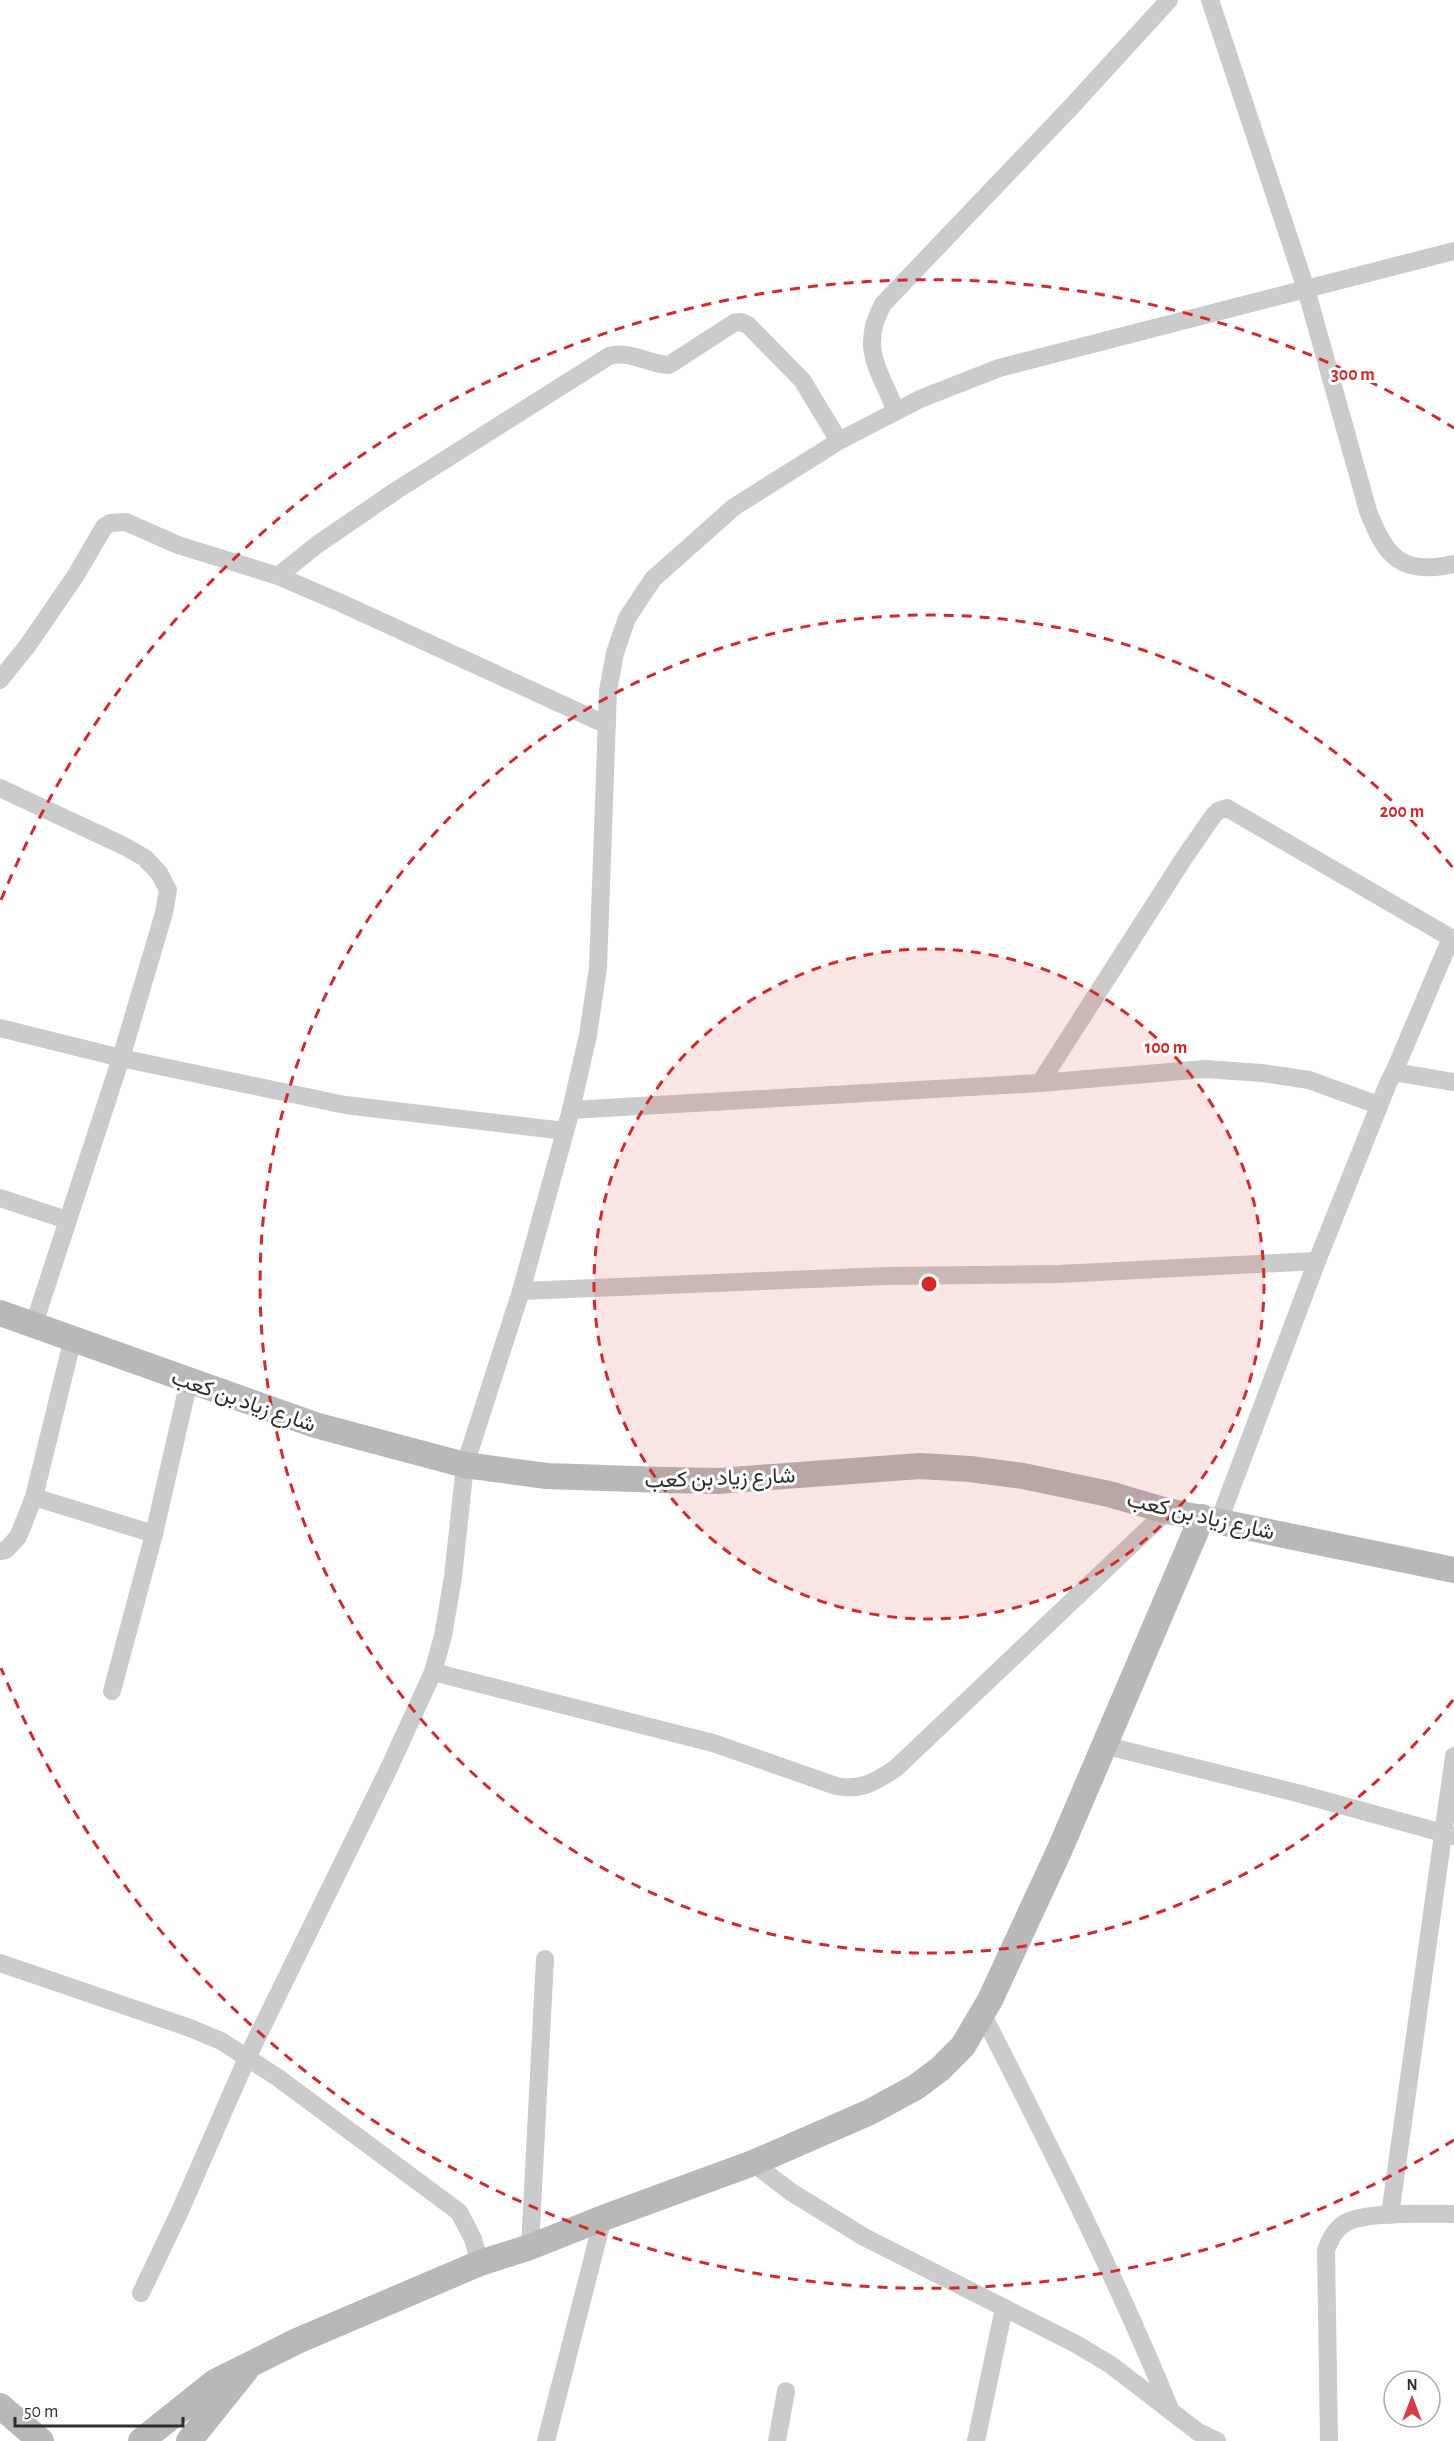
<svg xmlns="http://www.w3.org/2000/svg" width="1454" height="2441" font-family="'Alegreya Sans',Vazirmatn,sans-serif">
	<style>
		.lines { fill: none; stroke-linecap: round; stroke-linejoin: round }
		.street { stroke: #cbcbcb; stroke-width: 18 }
		.secondary { stroke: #b8b8b8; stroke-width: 26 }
		.ring { fill: none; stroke: #d62828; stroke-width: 3; stroke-dasharray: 10 8 }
		.labels { text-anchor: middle; stroke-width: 6; stroke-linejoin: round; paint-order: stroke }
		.street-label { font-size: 22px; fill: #2e2e2e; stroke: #fff }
		.centre { fill: #d62828; stroke: #fff; stroke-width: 3 }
		.ring-label { font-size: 18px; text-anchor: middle; font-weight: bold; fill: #d62828; stroke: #fff; stroke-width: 6; stroke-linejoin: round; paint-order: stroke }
	</style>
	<rect width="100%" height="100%" fill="#fff"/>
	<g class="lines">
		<g class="street">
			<path d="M1454 251 1306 289 1368 511C1386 557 1401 576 1454 564"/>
			<path d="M896 411C879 369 859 348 883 304L1072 106 1169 0"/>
			<path d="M278 576 318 544 397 490 609 356C631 350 647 364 669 365L734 323 741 322 748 325 802 380 839 441"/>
			<polyline points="0,680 28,645 76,575 104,527 110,523 126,522 178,545 278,576 341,603 607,725"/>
			<polyline points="0,788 124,846 145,858 159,873 168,890 164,913 121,1058 34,1324"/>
			<polyline points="0,1028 121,1058 345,1105 565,1131"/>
			<polyline points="1040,1083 1184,858 1213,816 1218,811 1227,808 1451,938 1394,1072"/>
			<polyline points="571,1110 1040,1083 1205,1069 1262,1073 1309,1080 1378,1105"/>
			<polyline points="0,1198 67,1220"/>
			<polyline points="521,1291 886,1276 1059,1274 1317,1261"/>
			<polyline points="34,1497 154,1534"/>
			<polyline points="1219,1521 1317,1261 1389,1081 1394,1072 1454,1082"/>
			<polyline points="0,1551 6,1550 18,1537 34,1497 73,1338"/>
			<path d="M433 1672 713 1743 836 1786C862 1791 874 1782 895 1769L1167 1511"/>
			<polyline points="112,1691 154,1534 189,1381"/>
			<polyline points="1103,1745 1297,1793 1454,1836"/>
			<polyline points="0,1963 190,2028 221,2041 277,2077 459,2212 473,2239 480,2263"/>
			<path d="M983 2015C1049 2145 1115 2274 1170 2409"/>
			<polyline points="753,2163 791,2192 864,2237 1076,2344 1111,2365 1198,2432 1217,2441"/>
			<polyline points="1390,2215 1454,1756"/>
			<polyline points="530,2247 545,1959"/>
			<polyline points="141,2293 180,2211 247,2058 389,1768 433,1672 443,1636 453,1577 465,1465 521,1291 571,1110 588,1035 598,968 608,691 615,653 627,618 653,579 734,507 839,441 920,399 999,368 1306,289 1210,0"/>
			<polyline points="546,2441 603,2218"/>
			<polyline points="777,2441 786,2391"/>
			<polyline points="976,2441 1004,2308"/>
			<path d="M1329 2441 1326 2250C1330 2239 1335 2229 1345 2223 1366 2211 1428 2214 1454 2214"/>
		</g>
		<g class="secondary">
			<polyline points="0,1313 315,1425 465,1465 547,1476 663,1480 718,1481 920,1466 970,1469 1023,1476 1109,1494 1167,1511 1454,1570"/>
			<polyline points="0,2406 41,2441"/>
			<polyline points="141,2441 215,2382 297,2341 480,2263 530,2247 603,2218 753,2163 870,2112 916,2087 940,2069 963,2046 990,2000 1060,1849 1202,1517"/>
			<polyline points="189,2441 246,2370"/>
		</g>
	</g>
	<circle cx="929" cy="1284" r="335" fill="#d62828" fill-opacity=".12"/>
	<g class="ring">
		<circle cx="929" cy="1284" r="335"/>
		<path d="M1453 1700A669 669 0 1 1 1453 868"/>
		<path d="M1454 2140A1004 1004 0 0 1 1 1668M1 900A1004 1004 0 0 1 1454 428"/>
	</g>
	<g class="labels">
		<g class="street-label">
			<text transform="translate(244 1400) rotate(19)" y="8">شارع زياد بن كعب</text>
			<text transform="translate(720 1477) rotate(-2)" y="8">شارع زياد بن كعب</text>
			<text transform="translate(1201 1515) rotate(13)" y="8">شارع زياد بن كعب</text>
		</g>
	</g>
	<circle cx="929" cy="1284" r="9" class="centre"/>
	<g class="ring-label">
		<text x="1353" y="380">300 m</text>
		<text x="1402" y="817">200 m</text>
		<text x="1166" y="1053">100 m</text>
	</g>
	<g transform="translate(1412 2399)"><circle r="28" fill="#ffffff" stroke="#ababab" stroke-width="1.5"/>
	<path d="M0-4.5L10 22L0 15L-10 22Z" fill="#d93c4d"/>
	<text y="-9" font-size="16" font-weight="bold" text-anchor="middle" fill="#2e2e2e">N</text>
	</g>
	<path d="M15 2417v9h168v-9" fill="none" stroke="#2e2e2e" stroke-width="3"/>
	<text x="24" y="2417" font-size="18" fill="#2e2e2e" stroke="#ffffff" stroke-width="4.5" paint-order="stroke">50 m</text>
</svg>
